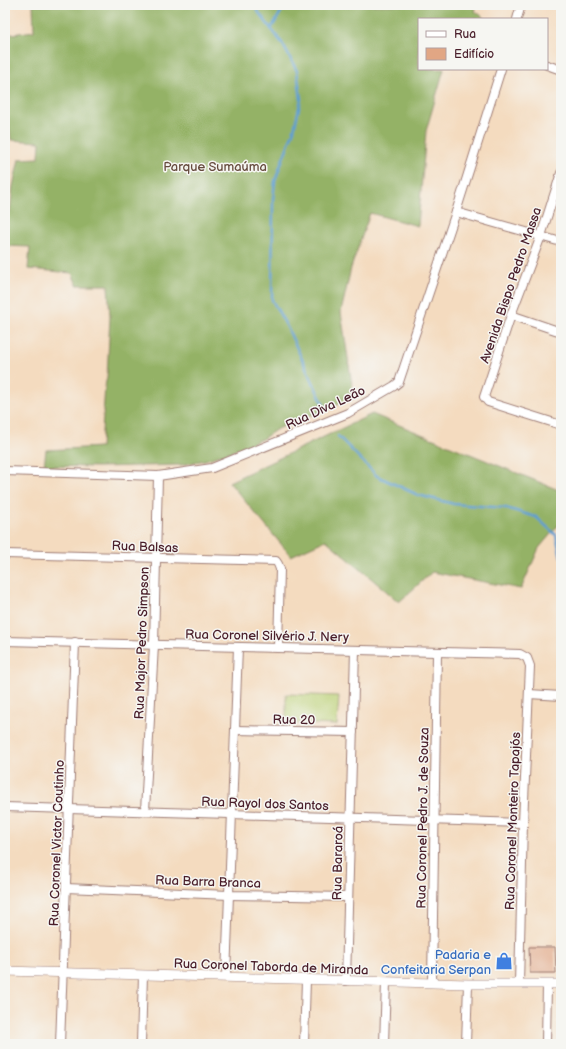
<svg xmlns="http://www.w3.org/2000/svg" width="566" height="1049" font-family="'Balsamiq Sans',sans-serif">
	<style>
		.green { fill: #bbd075; stroke: #827850 }
		.forest { fill: #94b266; stroke: #6f6848 }
		.lines { fill: none; stroke-linecap: round; stroke-linejoin: round }
		.stream { stroke: #5f9fd2; stroke-width: 2.5 }
		.building { fill: #e1a684 }
		.minor-casing { stroke: #9f7d75; stroke-width: 10 }
		.tertiary-casing { stroke: #9f7d75; stroke-width: 10 }
		.minor { stroke: #fff; stroke-width: 8 }
		.tertiary { stroke: #fff; stroke-width: 9 }
		.labels { text-anchor: middle; stroke-width: 3; stroke-linejoin: round; paint-order: stroke }
		.park-label { font-size: 13px; fill: #664b3e; stroke: #f6f6f2 }
		.street-label { font-size: 13px; fill: #4a1f2b; stroke: #f6f6f2 }
		.shop-label { font-size: 13px; fill: #366cbe; stroke: #f6f6f2; text-anchor: end }
	</style>
	<rect width="100%" height="100%" fill="#f6f6f2"/>
	<filter id="ink" filterUnits="userSpaceOnUse"><feTurbulence type="fractalNoise" baseFrequency=".025" numOctaves="2"/><feDisplacementMap in="SourceGraphic" scale="8" xChannelSelector="R" yChannelSelector="G"/><feConvolveMatrix kernelMatrix="1 2 1 2 8 2 1 2 1" color-interpolation-filters="sRGB"/></filter>
	<filter id="wash" filterUnits="userSpaceOnUse"><feTurbulence type="fractalNoise" baseFrequency=".012" numOctaves="4" result="noise"/><feDisplacementMap in="SourceGraphic" scale="16" xChannelSelector="R" yChannelSelector="G"/><feGaussianBlur stdDeviation="0.9" result="paint"/><feColorMatrix in="noise" values="0 0 0 0 0 0 0 0 0 0 0 0 0 0 0 0 0 1.4 0 .05"/><feComposite in="paint" operator="in"/></filter>
	<g filter="url(#wash)">
		<rect width="100%" height="100%" fill="#f4dbbf"/>
		<polygon class="green" points="286,694 339,696 337,725 286,723"/>
		<g class="forest">
			<polygon points="33,5 477,5 475,11 483,17 483,19 419,19 419,69 444,69 426,131 418,226 370,213 351,268 341,312 354,398 277,429 262,439 233,451 205,460 182,465 99,467 44,466 46,450 101,447 105,386 107,377 110,317 108,285 77,285 72,273 28,269 30,247 5,246 5,212 10,212 13,186 19,159 39,158 40,142 11,140 5,96 5,35 34,31"/>
			<polygon points="372,414 561,491 561,522 539,548 521,589 432,572 399,602 326,540 291,556 229,482"/>
		</g>
		<g class="lines">
			<g class="stream">
				<polyline points="253,5 282,43 297,71 301,99 294,130 282,161 275,181 273,199 272,300 287,327 325,408"/>
				<polyline points="271,29 285,5"/>
				<polyline points="338,436 377,476 418,495 454,504 506,508 536,517 556,535 561,557"/>
			</g>
		</g>
		<g id="blocks">
			<polygon class="building" points="529,947 555,947 556,973 530,973"/>
		</g>
	</g>
	<g filter="url(#ink)">
		<use href="#blocks" fill-opacity="0" stroke="#9f7d75" stroke-width="1"/>
		<g class="lines">
			<g class="minor-casing">
				<g id="minor">
					<polyline points="517,19 521,5"/>
					<polyline points="547,65 561,70"/>
					<polyline points="561,173 541,236 511,315 484,397 488,402 561,425"/>
					<polyline points="456,212 561,242"/>
					<polyline points="511,315 561,332"/>
					<polyline points="5,471 158,476 212,468 348,413 394,386 399,382 456,212 501,69"/>
					<polyline points="5,554 276,561 278,564 280,569 278,648"/>
					<polyline points="5,641 520,654 527,658 530,666 523,823 519,984"/>
					<polyline points="529,694 561,696"/>
					<polyline points="235,730 353,732"/>
					<polyline points="5,807 523,823"/>
					<polyline points="145,811 154,645 158,476"/>
					<polyline points="66,888 229,895 348,897"/>
					<polyline points="226,977 238,647"/>
					<polyline points="346,981 355,650"/>
					<polyline points="432,983 437,653"/>
					<polyline points="60,1044 75,642"/>
					<polyline points="141,1044 143,975"/>
					<polyline points="304,1044 306,980"/>
					<polyline points="384,1044 386,982"/>
					<polyline points="466,1044 468,984"/>
					<polyline points="546,1044 547,984"/>
				</g>
			</g>
			<g class="tertiary-casing">
				<polyline id="tertiary" points="5,971 468,984 561,984"/>
			</g>
			<use href="#minor" class="minor"/>
			<use href="#tertiary" class="tertiary"/>
		</g>
	</g>
	<defs>
		<g id="shop-bare" transform="scale(1.38)"><path d="M-5-2.5h2.3a2.7 3.5 0 0 1 5.4 0H5L5.5 6h-11ZM-1.5-2.5h3a1.5 2.3 0 0 0-3 0Z" fill="#3f7fe0" stroke="#f6f6f2" stroke-width="2.5" paint-order="stroke"/></g>
	</defs>
	<g fill-rule="evenodd">
		<use href="#shop-bare" x="504" y="961"/>
	</g>
	<g class="labels">
		<g class="park-label">
			<text x="215" y="171">Parque Sumaúma</text>
		</g>
		<g class="street-label">
			<text transform="translate(510 285) rotate(-71)" y="5">Avenida Bispo Pedro Massa</text>
			<text transform="translate(325 407) rotate(-25)" y="5">Rua Diva Leão</text>
			<text transform="translate(145 546) rotate(2)" y="5">Rua Balsas</text>
			<text transform="translate(267 635) rotate(1)" y="5">Rua Coronel Silvério J. Nery</text>
			<text transform="translate(141 643) rotate(-88)" y="5">Rua Major Pedro Simpson</text>
			<text transform="translate(294 719) rotate(1)" y="5">Rua 20</text>
			<text transform="translate(265 803) rotate(2)" y="5">Rua Rayol dos Santos</text>
			<text transform="translate(422 818) rotate(-89)" y="5">Rua Coronel Pedro J. de Souza</text>
			<text transform="translate(512 821) rotate(-88)" y="5">Rua Coronel Monteiro Tapajós</text>
			<text transform="translate(56 843) rotate(-88)" y="5">Rua Coronel Victor Coutinho</text>
			<text transform="translate(337 863) rotate(-89)" y="5">Rua Bararoá</text>
			<text transform="translate(208 881) rotate(2)" y="5">Rua Barra Branca</text>
			<text transform="translate(271 966) rotate(2)" y="5">Rua Coronel Taborda de Miranda</text>
		</g>
		<g class="shop-label">
			<text x="491" y="959">Padaria e<tspan x="491" dy="15">Confeitaria Serpan</tspan></text>
		</g>
	</g>
	<rect width="566" height="1049" fill="none" stroke="#f6f6f2" stroke-width="20"/>
	<rect x="418" y="18" width="130" height="52" fill="#f6f6f2" stroke="#b1a0a2"/>
	<rect x="426" y="31" width="20" height="6" fill="#ffffff" stroke="#b1a0a2"/>
	<text x="454" y="38" font-size="12" fill="#4a1f2b">Rua</text>
	<rect x="426" y="48" width="20" height="12" fill="#e1a684" stroke="#b1a0a2"/>
	<text x="454" y="58" font-size="12" fill="#4a1f2b">Edifício</text>
</svg>
